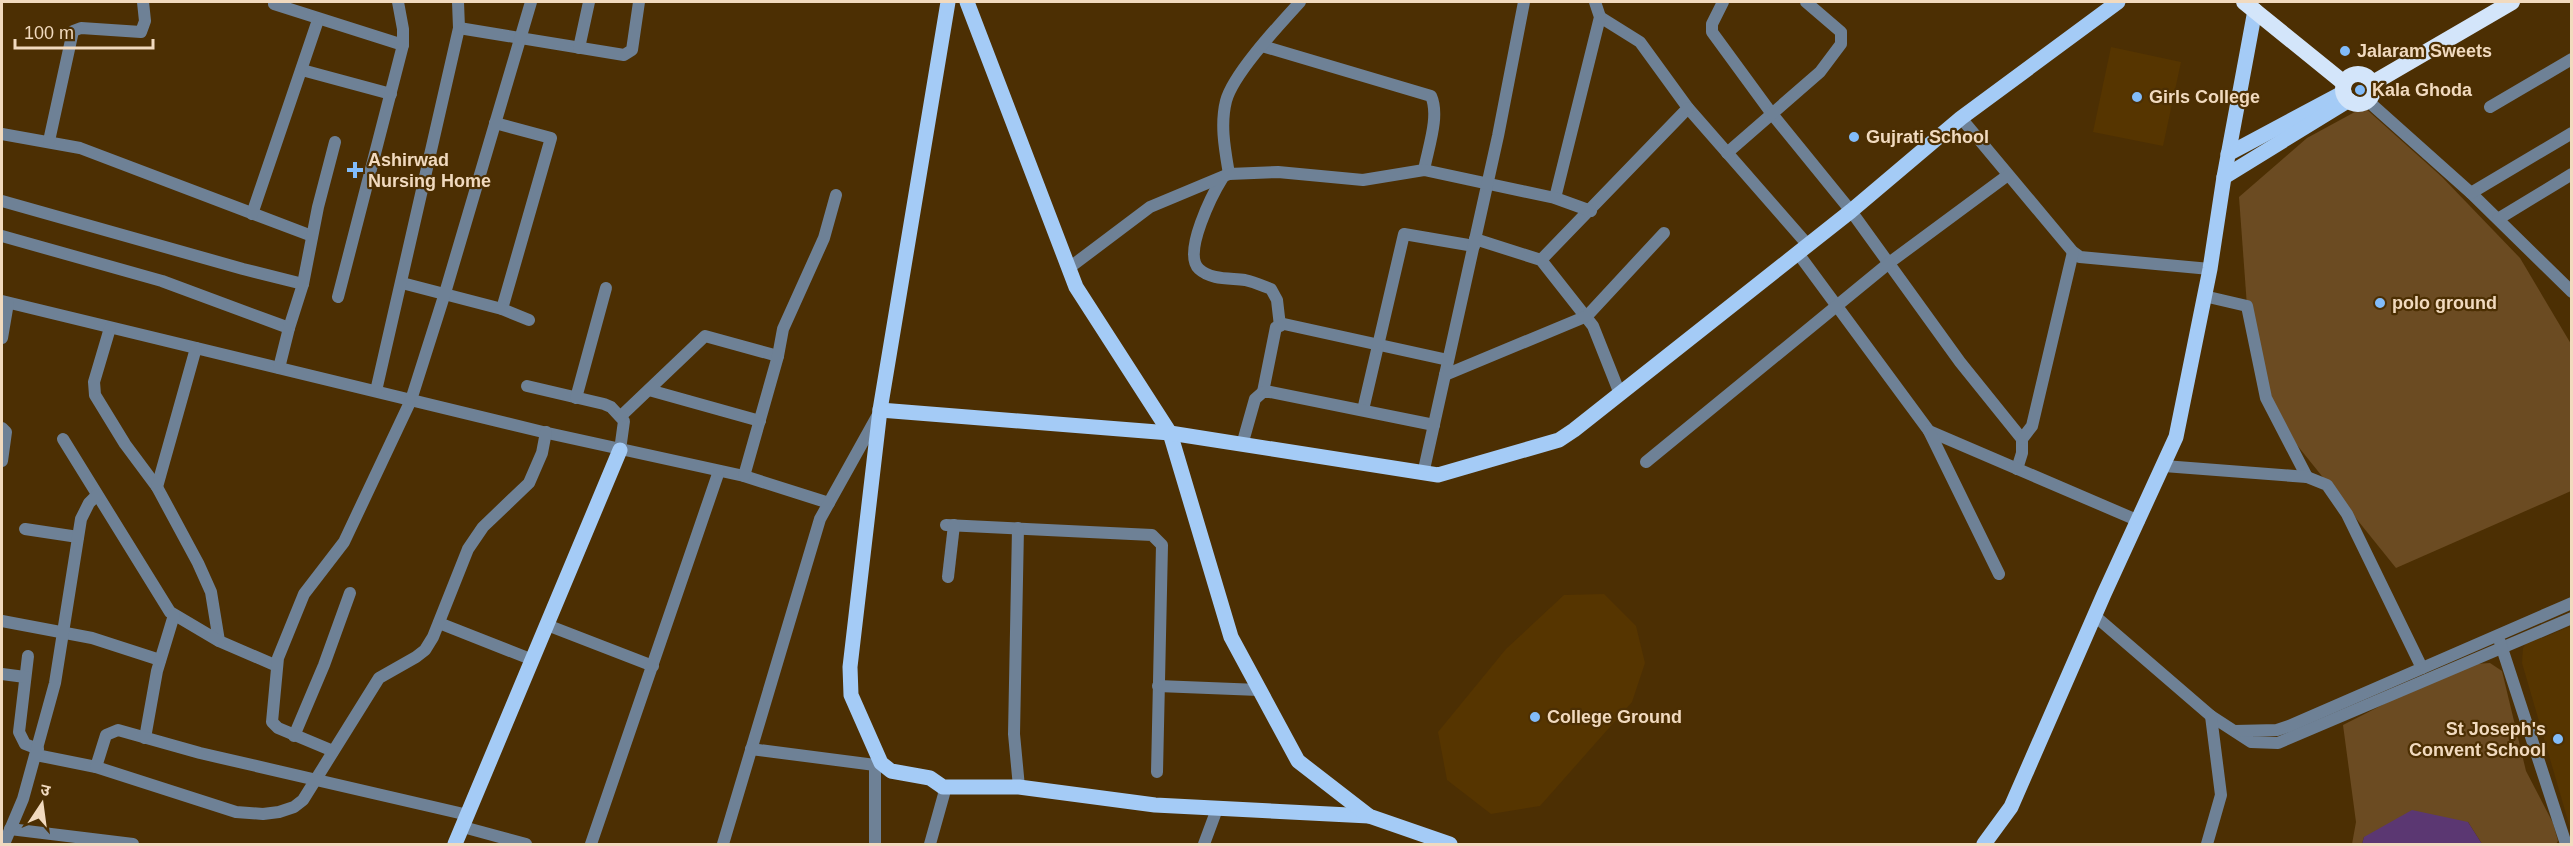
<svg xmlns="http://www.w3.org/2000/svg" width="2573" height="846" font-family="Arial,'Noto Sans Devanagari',sans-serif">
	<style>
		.built { fill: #563500 }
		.green { fill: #6b4b22 }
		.water { fill: #5b3772 }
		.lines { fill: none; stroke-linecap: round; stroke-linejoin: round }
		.minor { stroke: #6e8196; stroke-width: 12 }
		.major { stroke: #a4cbf6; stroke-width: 15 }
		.highway { stroke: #d3e5fa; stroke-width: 16 }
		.poi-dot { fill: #82bcfa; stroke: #4c2f03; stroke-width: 2 }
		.labels { text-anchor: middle; stroke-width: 4.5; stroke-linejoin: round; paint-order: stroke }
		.poi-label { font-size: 18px; font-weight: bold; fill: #f1dabf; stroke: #4c2f03; text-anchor: start }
	</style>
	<rect width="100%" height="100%" fill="#4c2f03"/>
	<g class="built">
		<polygon points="2111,47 2181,62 2163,146 2093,132"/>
		<polygon points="1604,594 1636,626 1645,663 1632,702 1540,806 1491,814 1447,780 1438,732 1506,649 1564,595"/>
		<polygon points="2571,626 2571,831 2522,663 2523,648 2530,637 2543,638"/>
	</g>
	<g class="green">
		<polygon points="2364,107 2442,177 2520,258 2571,344 2571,491 2396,568 2276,419 2247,306 2239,197 2307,138"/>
		<polygon points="2490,663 2502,671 2526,771 2553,823 2558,841 2556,844 2482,844 2468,822 2364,837 2362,844 2352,844 2356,822 2343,725 2396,698 2475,664"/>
	</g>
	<polygon class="water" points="2412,810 2468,822 2482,844 2362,844 2364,837"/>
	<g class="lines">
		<g class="minor">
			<polyline points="1723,2 1712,24 1712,32 1772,114 1851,211 1960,362 2022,439 2022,453 2017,469"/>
			<polyline points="274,4 403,45"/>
			<polyline points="1600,17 1640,42 1688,108 1807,244"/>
			<polyline points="459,28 624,55 632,50 639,2"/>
			<path d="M1262 46 1431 96C1440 116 1428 148 1424 170"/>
			<polyline points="579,48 589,2"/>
			<polyline points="302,70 391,94"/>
			<polyline points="2368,101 2471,193 2572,292"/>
			<polyline points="2490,107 2572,59"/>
			<polyline points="1961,118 2073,252 2080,257 2210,269"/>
			<polyline points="495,123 551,138 502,309"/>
			<polyline points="2,134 80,148 312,236"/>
			<polyline points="49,141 73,31 81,28 141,32 145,21 143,2"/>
			<polyline points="1727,153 1820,72 1841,44 1841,32 1806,2"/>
			<path d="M1229 174C1225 150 1220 125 1226 101 1233 74 1280 24 1300 2"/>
			<path d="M1223 177C1213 193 1182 253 1199 269 1211 280 1230 278 1245 280 1254 282 1263 286 1271 289L1277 300 1280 326"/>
			<polyline points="2471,193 2572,133"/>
			<polyline points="1555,198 1600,17 1595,2"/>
			<polyline points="2,201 243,269 303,284"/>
			<polyline points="252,214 318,20"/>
			<polyline points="2498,219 2572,174"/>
			<polyline points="2,236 162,281 289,328"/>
			<polyline points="1475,239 1541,260 1593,326 1620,394"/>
			<polyline points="1797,252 1929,431 2139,521"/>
			<polyline points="1541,260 1688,108"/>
			<polyline points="1069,268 1150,207 1229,174 1278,172 1363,180 1424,170 1555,198 1591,211"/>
			<polyline points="402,283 502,309 529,320"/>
			<polyline points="2204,296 2247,306 2266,398 2307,477"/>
			<polyline points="338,297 403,45 403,29 398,2"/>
			<polyline points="2,301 543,432 744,476 829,503"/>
			<polyline points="110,328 94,382 95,395 125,444 157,487 198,563 211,592 219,641"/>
			<polyline points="2,338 8,303"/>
			<polyline points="279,368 289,328 303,284 318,207 335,142"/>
			<polyline points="1445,375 1587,316 1664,233"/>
			<polyline points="527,386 604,404 611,407 624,421 620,450"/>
			<polyline points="649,390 760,421"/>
			<polyline points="376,391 459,28 458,2"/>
			<polyline points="1263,392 1276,327 1284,324 1448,360"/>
			<polyline points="576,398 606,288"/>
			<polyline points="1363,410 1404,234 1474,246"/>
			<polyline points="621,416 705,336 778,356"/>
			<polyline points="2,428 6,432 2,461"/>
			<polyline points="1929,431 1999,574"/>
			<polyline points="63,439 170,612 219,641 277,666"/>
			<polyline points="2022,439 2032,426 2073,252"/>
			<polyline points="1242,445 1255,399 1263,392 1270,392 1434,425"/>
			<polyline points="1646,462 1889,263 2008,175"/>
			<polyline points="2164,466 2307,477 2327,485 2347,514 2422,668"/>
			<polyline points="1423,474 1498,136 1524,2"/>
			<polyline points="744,476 778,356 783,329 824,238 836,195"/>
			<polyline points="157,487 196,348"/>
			<polyline points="946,525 1152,535 1162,545 1157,772"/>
			<polyline points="1018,528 1014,734 1019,787"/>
			<polyline points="25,529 78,537"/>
			<polyline points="948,577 954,525"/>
			<polyline points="2095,616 2211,716 2251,742 2278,743 2572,618"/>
			<polyline points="2,621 92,638 160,660"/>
			<polyline points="439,623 533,660"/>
			<polyline points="547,625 653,666"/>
			<polyline points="2500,642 2566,844"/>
			<polyline points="28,656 19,732 25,744 38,749"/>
			<polyline points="2,674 25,677"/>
			<polyline points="1158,686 1259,690"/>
			<polyline points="2235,731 2277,730 2289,726 2572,603"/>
			<polyline points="294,736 324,665 350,593"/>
			<polyline points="145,738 157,671 174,615"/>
			<polyline points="751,749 875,765 881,763"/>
			<polyline points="333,751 278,728 272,722 278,658 304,594 344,542 411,400 445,293 531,2"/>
			<polyline points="36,755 96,767 236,812 263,814 279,812 294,807 303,800 379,678 416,657 425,650 433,637 468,549 483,527 529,483 542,453 546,432"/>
			<polyline points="96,767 106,735 118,730 200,753 468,815"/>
			<polyline points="463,827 526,844"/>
			<polyline points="10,829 133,844"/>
			<polyline points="4,844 23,799 55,683 81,519 89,503 97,495"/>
			<polyline points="591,844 719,471"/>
			<polyline points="723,844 820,519 879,413"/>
			<polyline points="875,844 875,765"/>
			<polyline points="930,844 944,794 943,787"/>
			<polyline points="1204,844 1217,809"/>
			<polyline points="2207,844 2221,795 2211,716"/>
		</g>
		<g class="major">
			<polyline points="948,2 880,410 850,667 851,695 881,763 891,771 930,778 943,787 1019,787 1155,805 1369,816"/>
			<polyline points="967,2 1076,287 1170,433 1231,637 1298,761 1369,816 1450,844"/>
			<polyline points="2228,154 2344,92"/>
			<polyline points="2224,177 2349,100"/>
			<polyline points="880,410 1170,433 1438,475 1559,440 1574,430 1851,211 1961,118 2118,2"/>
			<polyline points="455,844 620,450"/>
			<polyline points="1984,844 2011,807 2104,594 2176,437 2210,269 2224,177 2255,10"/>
		</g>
		<g class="highway">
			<polyline points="2244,2 2344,83"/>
			<circle cx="2358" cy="89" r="15"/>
			<polyline points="2373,83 2512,2"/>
		</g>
	</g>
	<g class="poi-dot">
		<circle cx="2345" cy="51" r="6"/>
		<circle cx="2360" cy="90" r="6"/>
		<circle cx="2137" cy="97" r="6"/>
		<circle cx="1854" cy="137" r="6"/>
		<path d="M352 161h6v6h6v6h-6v6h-6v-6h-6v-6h6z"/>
		<circle cx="2380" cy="303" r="6"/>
		<circle cx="1535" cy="717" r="6"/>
		<circle cx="2558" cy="739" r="6"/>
	</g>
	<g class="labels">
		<g class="poi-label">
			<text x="2357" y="57">Jalaram Sweets</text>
			<text x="2372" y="96">Kala Ghoda</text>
			<text x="2149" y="103">Girls College</text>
			<text x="1866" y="143">Gujrati School</text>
			<text x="368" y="166">Ashirwad<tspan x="368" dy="21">Nursing Home</tspan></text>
			<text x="2392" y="309">polo ground</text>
			<text x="1547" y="723">College Ground</text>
			<text x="2546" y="735" text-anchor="end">St Joseph's<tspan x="2546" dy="21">Convent School</tspan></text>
		</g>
	</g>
	<rect width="2573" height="846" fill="none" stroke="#f1dabf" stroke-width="6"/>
	<g transform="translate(42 804) rotate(13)" stroke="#4c2f03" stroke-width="4.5" paint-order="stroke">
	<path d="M0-4.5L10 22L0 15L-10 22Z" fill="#f1dabf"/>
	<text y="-9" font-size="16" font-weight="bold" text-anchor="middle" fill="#f1dabf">उ</text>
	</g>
	<path d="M15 39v9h138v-9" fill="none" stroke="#f1dabf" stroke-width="3"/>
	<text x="24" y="39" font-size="18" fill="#f1dabf" stroke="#4c2f03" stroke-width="4.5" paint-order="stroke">100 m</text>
</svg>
